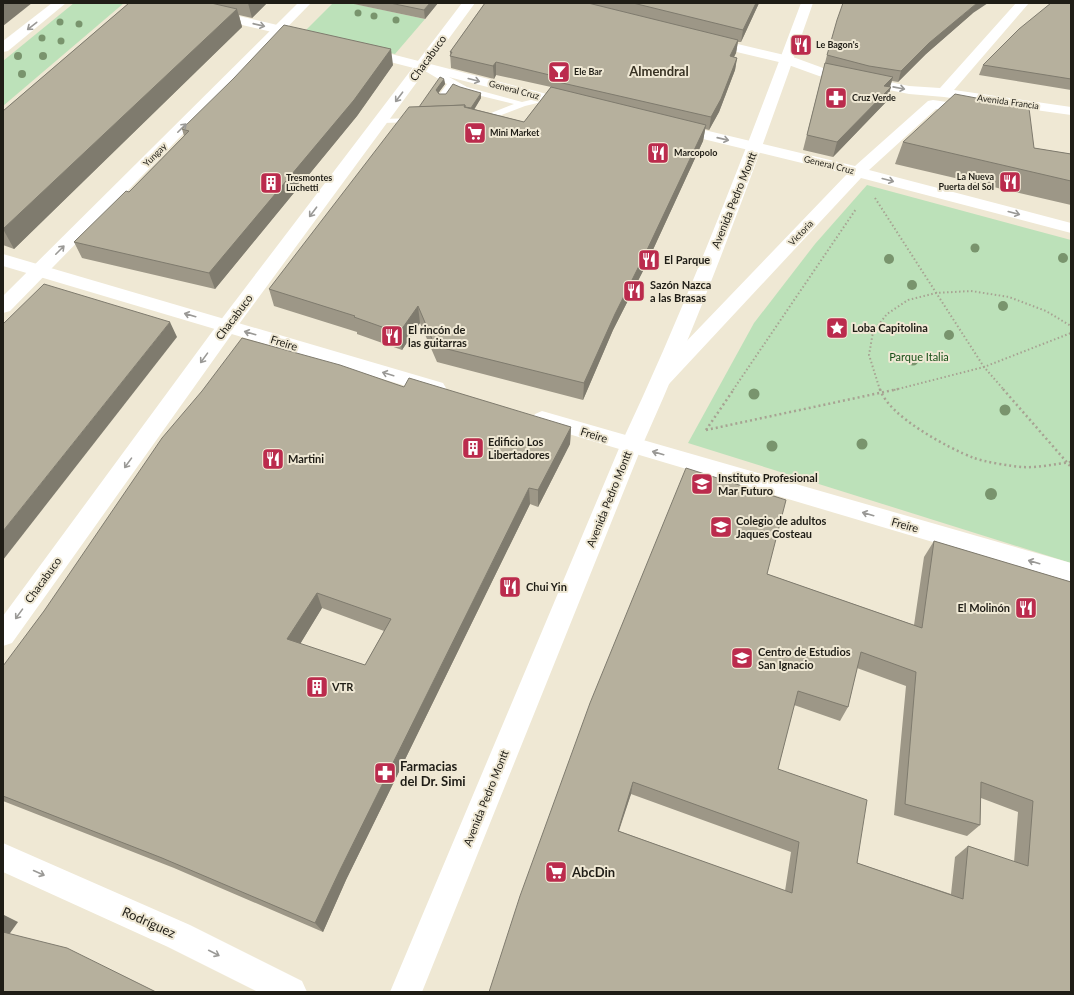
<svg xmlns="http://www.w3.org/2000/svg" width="1074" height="995" font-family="Lato,sans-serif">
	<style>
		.green { fill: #bce1b9 }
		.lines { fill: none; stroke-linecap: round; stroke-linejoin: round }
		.path-far1 { stroke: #a7a292; stroke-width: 2; stroke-dasharray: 1.5 2.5; stroke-linecap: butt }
		.path { stroke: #a7a292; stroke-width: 2.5; stroke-dasharray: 2 3; stroke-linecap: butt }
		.lane { fill: #fff; fill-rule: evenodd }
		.street { fill: #fff; fill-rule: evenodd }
		.secondary { fill: #fff; fill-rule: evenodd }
		.primary { fill: #fff; fill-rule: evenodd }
		.tree { fill: #79946d }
		.wall { fill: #9d9787; fill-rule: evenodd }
		.shaded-wall { fill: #7f7b6e }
		.building { fill: #b6b09d; stroke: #7f7b6e; fill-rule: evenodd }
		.oneway { stroke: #9a9996 }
		.labels { text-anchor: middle; stroke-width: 4; stroke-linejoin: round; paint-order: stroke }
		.far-poi-label { font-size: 9px; font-weight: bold; fill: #1f1d16; stroke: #efe8d4; text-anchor: start }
		.far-street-label { font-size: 9px; fill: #1f1d16; stroke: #efe8d4 }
		.street-label { font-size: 11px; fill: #1f1d16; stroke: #efe8d4 }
		.poi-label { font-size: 11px; font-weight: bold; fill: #1f1d16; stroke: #efe8d4; text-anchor: start }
		.park-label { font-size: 11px; fill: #185018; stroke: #efe8d4 }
		.far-district-label { font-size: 13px; font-weight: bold; fill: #383223; stroke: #efe8d4 }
		.near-poi-label { font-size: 13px; font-weight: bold; fill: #1f1d16; stroke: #efe8d4; text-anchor: start }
		.near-street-label { font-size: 13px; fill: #1f1d16; stroke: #efe8d4 }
	</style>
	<rect width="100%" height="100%" fill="#efe8d4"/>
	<g class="green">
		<polygon points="74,3 124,3 3,106 3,61"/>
		<polygon points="333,3 350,3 425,19 395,54 303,33"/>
		<polygon points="867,185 1071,240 1071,563 688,443 754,323 815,244"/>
	</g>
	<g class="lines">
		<g class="path-far1">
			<polyline points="875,198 984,367 1004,390"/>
			<polyline points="733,390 856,209"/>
			<polyline points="880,390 869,355 873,332 887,314 908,300 936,293 971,291 1009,297 1046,311 1071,326"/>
			<polyline points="894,390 984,367 1071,333"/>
		</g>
		<g class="path">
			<path d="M880 389C888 416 948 448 974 458 985 462 1010 466 1022 467 1038 468 1056 464 1071 462"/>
			<polyline points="1003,389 1071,467"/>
			<polyline points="706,430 734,389"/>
			<polyline points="706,430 898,389"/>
		</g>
		<g class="lane">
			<polygon points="420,64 426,64 467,87 522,102 547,96 551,98 550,100 525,106 496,117 475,120 474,118 475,116 491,113 514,104 461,91 453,87 445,98 439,98 438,96 447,84 420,68"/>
			<polygon points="416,118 419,118 420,120 419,122 381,123 377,121 381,119"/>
		</g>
		<g class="street">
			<polygon points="160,3 183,3 307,32 309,35 307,38 302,39 161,6"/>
			<polygon points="364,47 578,102 580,105 578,108 573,109 359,54 357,51 359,48"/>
			<polygon points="933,100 954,103 956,106 954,109 949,110 936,109 869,170 1071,223 1071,233 861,178 669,384 662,386 655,384 652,379 655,374 847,174 670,131 667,128 670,125 675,123 855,166 928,101"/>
			<polygon points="3,254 443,383 446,388 443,393 436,395 3,266"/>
			<polygon points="542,411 1071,563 1071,583 535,424 532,419 535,414"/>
			<polygon points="3,843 190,925 302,981 307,992 258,992 168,947 3,872"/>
		</g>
		<g class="secondary">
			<polygon points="52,3 66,3 8,51 3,52 3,41"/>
			<polygon points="298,3 311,3 10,311 3,313 3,296"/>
			<polygon points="462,3 475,3 234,331 12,643 3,646 3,616 220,321"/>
			<polygon points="1016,3 1029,3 954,90 1071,107 1071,115 944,97 909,94 819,76 783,63 703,44 701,41 703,38 708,37 793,57 823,68 909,86 940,88"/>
		</g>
		<path class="primary" d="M801 3H813C761 152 707 302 642 446L422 992H390L620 446C688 302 745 152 801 3Z"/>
	</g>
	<g class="tree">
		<circle cx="358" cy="13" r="3.5"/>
		<circle cx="374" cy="16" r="3.5"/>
		<circle cx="396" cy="20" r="3.5"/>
		<circle cx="60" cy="22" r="3.5"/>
		<circle cx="79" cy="24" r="3.5"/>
		<circle cx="42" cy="38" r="3.5"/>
		<circle cx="61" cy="41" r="3.5"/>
		<circle cx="18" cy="56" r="4"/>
		<circle cx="43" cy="56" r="4"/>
		<circle cx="22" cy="74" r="4"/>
		<circle cx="975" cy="248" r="4.5"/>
		<circle cx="1063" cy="258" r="5"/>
		<circle cx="889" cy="259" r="5"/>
		<circle cx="912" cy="285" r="5"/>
		<circle cx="1003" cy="306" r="5"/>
		<circle cx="949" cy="335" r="5"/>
		<circle cx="913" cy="360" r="5.5"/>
		<circle cx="754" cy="394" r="5.5"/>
		<circle cx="1005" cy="410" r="5.5"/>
		<circle cx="862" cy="444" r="5.5"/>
		<circle cx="772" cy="446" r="5.5"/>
		<circle cx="991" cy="494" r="6"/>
	</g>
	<g class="wall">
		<polygon points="129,3 267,3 252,18 239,15 242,27 14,249 3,245 3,111"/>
		<polygon points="349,3 438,3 425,19"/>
		<polygon points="485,3 759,3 741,42 738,42 736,53 734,57 737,58 735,70 719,112 709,130 705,129 703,141 645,267 613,330 583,400 437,362 420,323 402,350 357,334 357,332 274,306 269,289 419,107 444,79 445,84 438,93 439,94 481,98 474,109 524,122 551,87 496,75 494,79 451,68 450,52"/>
		<polygon points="1071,3 1071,90 979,75 983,65"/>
		<polygon points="973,13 926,54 898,82 892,81 890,87 891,87 886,102 833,157 803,150 827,55"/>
		<polygon points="393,65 357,116 215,289 82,258 74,242 129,192 184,136 182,129"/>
		<polygon points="903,142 1034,148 1071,154 1071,205 895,164"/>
		<path d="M404 387 571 427 570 444 538 507 530 504 346 880 323 932 174 868 3 801V666ZM322 608 384 631 365 665 300 644Z"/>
		<path d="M934 541 1071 582V992H489L767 574 914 625 924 557ZM857 668 906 686 894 815 967 836 980 825 981 798 1018 812 1014 862 968 846 955 857 951 894 857 863 778 769 794 705 840 721 848 707ZM631 794 791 852 785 891 619 831Z"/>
	</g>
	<g class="shaded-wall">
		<polygon points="3,3 32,3 3,26"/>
		<polygon points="248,3 267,3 252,18"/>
		<polygon points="430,3 438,3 425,19 424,10"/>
		<polygon points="756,3 759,3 741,42 743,30"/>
		<polygon points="977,3 988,3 973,13 926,54 898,82 901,71 929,43"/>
		<polygon points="237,9 242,27 14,249 3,229"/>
		<polygon points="738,40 736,53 728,68 730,56"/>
		<polygon points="391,49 393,65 357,116 215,289 209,273"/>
		<polygon points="737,58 735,70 719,112 709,130 711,117"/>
		<polygon points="496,62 496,75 494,79 493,66"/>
		<polygon points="893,77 889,89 891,87 886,102 833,157 837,142 884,86"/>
		<polygon points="444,79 445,84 437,95 436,90"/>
		<polygon points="481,93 481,98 471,115 470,110"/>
		<polygon points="706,125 703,141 645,267 613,330 583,400 584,383 615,314"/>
		<polygon points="418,306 420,323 402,350 399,333"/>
		<polygon points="170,322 177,337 3,560 3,531"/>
		<polygon points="571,427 570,444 538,507 538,490"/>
		<polygon points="529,488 530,504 346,880 323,932 315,923 340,870"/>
		<polygon points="317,593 322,608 294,654 287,639"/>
		<polygon points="633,782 631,794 615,841 618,831"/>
		<polygon points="4,915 18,922 8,936 3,934 3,917"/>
	</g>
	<g class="building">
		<polygon points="129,3 211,3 237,9 3,229 3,111"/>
		<polygon points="390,3 430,3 424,10"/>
		<polygon points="485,3 588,3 738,40 730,56 737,58 721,99 711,117 558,82 562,78 496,62 493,66 450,56 452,52 450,52"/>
		<polygon points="633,3 756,3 743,30"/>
		<polygon points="843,3 977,3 929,43 901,71 869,66 827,55 837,20"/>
		<polygon points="1051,3 1071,3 1071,79 983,65 1019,29"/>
		<polygon points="284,25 391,49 354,100 209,273 74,242 126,191 129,192 189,131 182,129 234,78"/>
		<polygon points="825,63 893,77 884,86 891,87 837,142 807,135"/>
		<polygon points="440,77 444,79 436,90 439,94 446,94 453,84 460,87 481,93 471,108 465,107 465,105 419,107"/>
		<polygon points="551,87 706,125 647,250 615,314 584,383 435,346 418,306 399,333 354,317 355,316 269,289 409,107 465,105 464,107 524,122"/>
		<polygon points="955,94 1029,108 1034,148 1071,154 1071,181 903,142"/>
		<polygon points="44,284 170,322 3,531 3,324"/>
		<path d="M242 338 340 365 404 387 409 378 571 427 538 490 529 488 340 870 315 923 162 858 3 796V666L44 611 162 438 202 391ZM317 593 391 619 365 665 287 639Z"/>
		<path d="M686 468 786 500 767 574 922 628 934 541 1071 582V992H489L520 896 590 703ZM861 652 916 672 905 804 980 825 981 782 1033 801 1028 866 968 846 963 899 857 863 867 800 778 769 798 691 848 707ZM633 782 799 842 792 893 618 831Z"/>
		<polygon points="3,932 67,948 156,992 3,992"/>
	</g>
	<defs><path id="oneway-shaft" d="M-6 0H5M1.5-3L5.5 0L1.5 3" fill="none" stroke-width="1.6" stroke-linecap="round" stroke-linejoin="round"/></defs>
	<g class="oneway">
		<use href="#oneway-shaft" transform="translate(259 25) rotate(13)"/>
		<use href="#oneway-shaft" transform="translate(32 26) rotate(142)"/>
		<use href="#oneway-shaft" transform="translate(474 80) rotate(15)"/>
		<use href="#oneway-shaft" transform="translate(899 88) rotate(11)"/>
		<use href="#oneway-shaft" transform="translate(399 97) rotate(127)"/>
		<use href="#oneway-shaft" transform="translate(182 128) rotate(-45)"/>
		<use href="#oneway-shaft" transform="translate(723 139) rotate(13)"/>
		<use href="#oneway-shaft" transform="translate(888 180) rotate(15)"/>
		<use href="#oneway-shaft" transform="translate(313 212) rotate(127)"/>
		<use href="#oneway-shaft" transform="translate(1014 213) rotate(15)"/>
		<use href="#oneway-shaft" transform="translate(60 250) rotate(-45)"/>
		<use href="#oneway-shaft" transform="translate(190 315) rotate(-164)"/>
		<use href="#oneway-shaft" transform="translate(250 333) rotate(-164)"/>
		<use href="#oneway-shaft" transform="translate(204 358) rotate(126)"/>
		<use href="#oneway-shaft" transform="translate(388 374) rotate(-163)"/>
		<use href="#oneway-shaft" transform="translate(658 453) rotate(-164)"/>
		<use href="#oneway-shaft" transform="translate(128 463) rotate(126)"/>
		<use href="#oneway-shaft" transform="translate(868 514) rotate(-164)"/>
		<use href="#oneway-shaft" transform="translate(1034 562) rotate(-164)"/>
		<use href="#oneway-shaft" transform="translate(19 614) rotate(126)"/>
		<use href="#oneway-shaft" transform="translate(39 873) rotate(24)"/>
		<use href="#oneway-shaft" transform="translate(214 953) rotate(27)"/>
	</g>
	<defs>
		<g id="restaurant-square" transform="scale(1.15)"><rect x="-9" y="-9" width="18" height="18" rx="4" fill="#bb2b4d" stroke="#efe8d4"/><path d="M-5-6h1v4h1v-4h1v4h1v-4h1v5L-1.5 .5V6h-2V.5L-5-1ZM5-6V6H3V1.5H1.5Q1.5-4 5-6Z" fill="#fff"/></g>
		<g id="bar-square" transform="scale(1.15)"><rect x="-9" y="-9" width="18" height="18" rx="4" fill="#bb2b4d" stroke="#efe8d4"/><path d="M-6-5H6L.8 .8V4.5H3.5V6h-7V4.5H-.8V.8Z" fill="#fff"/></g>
		<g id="pharmacy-square" transform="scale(1.15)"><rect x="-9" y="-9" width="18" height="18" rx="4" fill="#bb2b4d" stroke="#efe8d4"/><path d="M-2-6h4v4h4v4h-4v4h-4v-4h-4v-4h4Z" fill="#fff"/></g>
		<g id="supermarket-square" transform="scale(1.15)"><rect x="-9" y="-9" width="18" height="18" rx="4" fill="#bb2b4d" stroke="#efe8d4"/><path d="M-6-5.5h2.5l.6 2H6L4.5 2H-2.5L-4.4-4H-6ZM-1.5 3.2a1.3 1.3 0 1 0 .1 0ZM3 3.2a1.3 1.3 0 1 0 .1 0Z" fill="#fff"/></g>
		<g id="building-square" transform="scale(1.15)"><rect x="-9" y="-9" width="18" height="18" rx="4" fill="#bb2b4d" stroke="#efe8d4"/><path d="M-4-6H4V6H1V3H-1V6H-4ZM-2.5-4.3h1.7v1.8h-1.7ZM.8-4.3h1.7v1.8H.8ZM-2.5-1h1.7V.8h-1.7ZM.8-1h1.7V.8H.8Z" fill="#fff"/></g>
		<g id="sight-square" transform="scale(1.15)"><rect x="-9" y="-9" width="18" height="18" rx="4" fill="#bb2b4d" stroke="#efe8d4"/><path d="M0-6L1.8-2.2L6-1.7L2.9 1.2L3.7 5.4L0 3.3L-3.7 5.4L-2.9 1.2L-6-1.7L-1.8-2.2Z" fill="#fff"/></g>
		<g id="university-square" transform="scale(1.15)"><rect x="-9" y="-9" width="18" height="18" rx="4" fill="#bb2b4d" stroke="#efe8d4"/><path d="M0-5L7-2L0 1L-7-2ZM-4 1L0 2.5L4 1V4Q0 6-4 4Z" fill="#fff"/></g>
		<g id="school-square" transform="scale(1.15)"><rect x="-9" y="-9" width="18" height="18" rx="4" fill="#bb2b4d" stroke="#efe8d4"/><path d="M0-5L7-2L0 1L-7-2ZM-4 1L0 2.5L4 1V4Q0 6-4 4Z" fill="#fff"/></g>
	</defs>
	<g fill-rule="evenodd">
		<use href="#restaurant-square" x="801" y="45"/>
		<use href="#bar-square" x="559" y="72"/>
		<use href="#pharmacy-square" x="836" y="98"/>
		<use href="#supermarket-square" x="475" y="133"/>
		<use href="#restaurant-square" x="658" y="153"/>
		<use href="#restaurant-square" x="1010" y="182"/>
		<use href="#building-square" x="271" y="183"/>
		<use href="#restaurant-square" x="649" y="260"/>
		<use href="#restaurant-square" x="634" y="291"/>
		<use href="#sight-square" x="837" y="328"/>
		<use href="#restaurant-square" x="392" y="336"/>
		<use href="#building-square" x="473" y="448"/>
		<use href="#restaurant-square" x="273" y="459"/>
		<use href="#university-square" x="702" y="484"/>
		<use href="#school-square" x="721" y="527"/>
		<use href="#restaurant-square" x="510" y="587"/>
		<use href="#restaurant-square" x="1026" y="608"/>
		<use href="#school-square" x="742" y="658"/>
		<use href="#building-square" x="317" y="687"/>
		<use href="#pharmacy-square" x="385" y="773"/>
		<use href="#supermarket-square" x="556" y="872"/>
	</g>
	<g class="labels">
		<g class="far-poi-label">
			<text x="816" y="48">Le Bagon's</text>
			<text x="574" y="75">Ele Bar</text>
			<text x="852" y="101">Cruz Verde</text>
			<text x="490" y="136">Mini Market</text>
			<text x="674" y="156">Marcopolo</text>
			<text x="994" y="180" text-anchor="end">La Nueva<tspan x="994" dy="10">Puerta del Sol</tspan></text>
			<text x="286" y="181">Tresmontes<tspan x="286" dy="10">Luchetti</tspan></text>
		</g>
		<g class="far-street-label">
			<text transform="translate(514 90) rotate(15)" y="3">General Cruz</text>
			<text transform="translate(1008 102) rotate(8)" y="3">Avenida Francia</text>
			<text transform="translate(155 155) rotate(-45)" y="3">Yungay</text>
			<text transform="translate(829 165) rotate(14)" y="3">General Cruz</text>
			<text transform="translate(801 233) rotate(-46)" y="3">Victoria</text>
		</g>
		<g class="street-label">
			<text transform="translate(428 58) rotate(-54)" y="4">Chacabuco</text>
			<text transform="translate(734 200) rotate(-68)" y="4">Avenida Pedro Montt</text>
			<text transform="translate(234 317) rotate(-53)" y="4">Chacabuco</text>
			<text transform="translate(284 343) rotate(17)" y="4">Freire</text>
			<text transform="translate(594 435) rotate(17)" y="4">Freire</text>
			<text transform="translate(609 499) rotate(-68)" y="4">Avenida Pedro Montt</text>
			<text transform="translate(905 525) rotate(16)" y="4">Freire</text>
			<text transform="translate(43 580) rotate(-54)" y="4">Chacabuco</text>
			<text transform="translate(486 798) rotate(-68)" y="4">Avenida Pedro Montt</text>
		</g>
		<g class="poi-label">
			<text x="664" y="264">El Parque</text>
			<text x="650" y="289">Sazón Nazca<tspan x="650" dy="13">a las Brasas</tspan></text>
			<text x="852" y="332">Loba Capitolina</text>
			<text x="408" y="334">El rincón de<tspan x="408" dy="13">las guitarras</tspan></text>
			<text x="488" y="446">Edificio Los<tspan x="488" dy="13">Libertadores</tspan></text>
			<text x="288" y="463">Martini</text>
			<text x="718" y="482">Instituto Profesional<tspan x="718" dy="13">Mar Futuro</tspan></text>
			<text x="736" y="525">Colegio de adultos<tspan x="736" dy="13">Jaques Costeau</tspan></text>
			<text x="526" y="591">Chui Yin</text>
			<text x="1010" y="612" text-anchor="end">El Molinón</text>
			<text x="758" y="656">Centro de Estudios<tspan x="758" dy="13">San Ignacio</tspan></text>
			<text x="332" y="691">VTR</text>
		</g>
		<g class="park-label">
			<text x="919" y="361">Parque Italia</text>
		</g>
		<g class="far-district-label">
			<text x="659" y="76">Almendral</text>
		</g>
		<g class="near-poi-label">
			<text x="400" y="771">Farmacias<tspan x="400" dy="15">del Dr. Simi</tspan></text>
			<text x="572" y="877">AbcDin</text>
		</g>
		<g class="near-street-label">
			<text transform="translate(149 922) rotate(24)" y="5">Rodríguez</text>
		</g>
	</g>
	<rect width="1074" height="995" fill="none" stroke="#1f1d16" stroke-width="8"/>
</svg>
